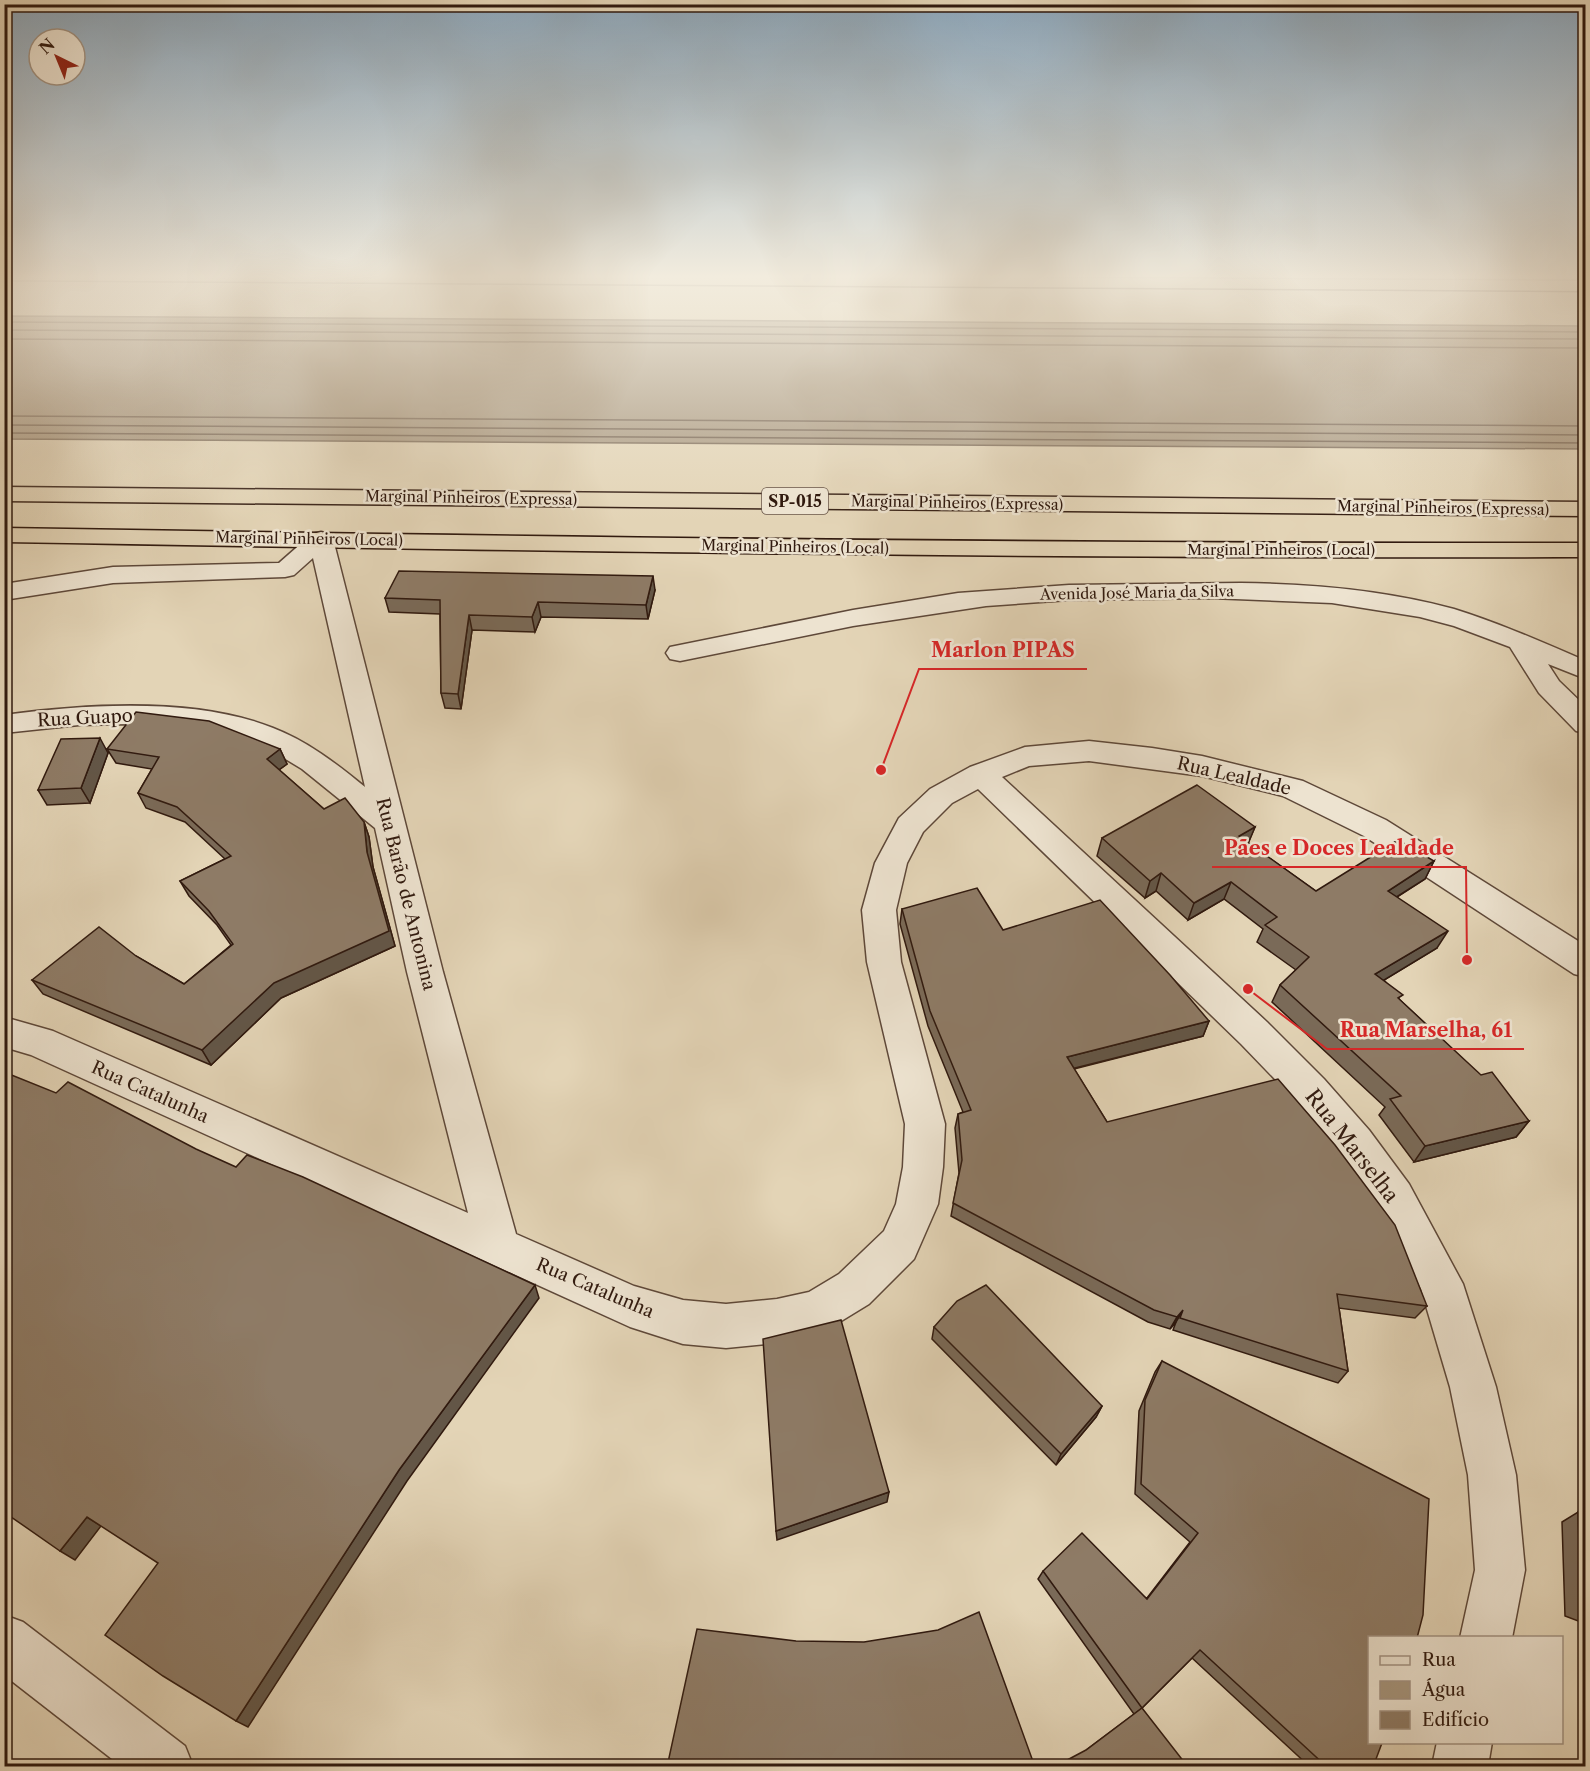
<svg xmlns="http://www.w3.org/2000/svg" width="1590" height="1771" font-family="'Libre Caslon Text',serif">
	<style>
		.water { fill: #a6957d; stroke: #776451; stroke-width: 1.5 }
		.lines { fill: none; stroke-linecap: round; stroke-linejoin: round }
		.shore { stroke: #6c5846; stroke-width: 1.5 }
		.minor-casing { stroke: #5e4839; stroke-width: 3 }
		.highway-casing { stroke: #311a0f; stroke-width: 3 }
		.minor { fill: #ede3d0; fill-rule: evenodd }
		.highway { fill: #e3d4b6; fill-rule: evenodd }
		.wall { fill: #7a6a58; stroke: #311a0f; stroke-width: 1.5 }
		.shaded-wall { fill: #635647; stroke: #311a0f; stroke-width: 1.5 }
		.building { fill: #8e7b66; stroke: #311a0f; stroke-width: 1.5 }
		.labels { text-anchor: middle; stroke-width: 5; stroke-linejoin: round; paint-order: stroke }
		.far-street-label { font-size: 15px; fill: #311a0f; stroke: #ede3d0 }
		.shield { fill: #ede3d0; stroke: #695649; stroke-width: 1.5 }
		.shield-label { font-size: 16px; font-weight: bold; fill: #311a0f }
		.street-label { font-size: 18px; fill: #311a0f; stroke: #ede3d0 }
		.near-street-label { font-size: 21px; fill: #311a0f; stroke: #ede3d0 }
		.leader { fill: none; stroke: #d62828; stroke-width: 2 }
		.callout-dot { fill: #d62828; stroke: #ede3d0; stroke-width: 2 }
		.callout-label { font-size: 20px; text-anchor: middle; font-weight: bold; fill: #d62828; stroke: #ede3d0; stroke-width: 5; stroke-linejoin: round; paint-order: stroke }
	</style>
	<rect width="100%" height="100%" fill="#e3d4b6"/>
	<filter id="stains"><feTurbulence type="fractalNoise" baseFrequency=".00333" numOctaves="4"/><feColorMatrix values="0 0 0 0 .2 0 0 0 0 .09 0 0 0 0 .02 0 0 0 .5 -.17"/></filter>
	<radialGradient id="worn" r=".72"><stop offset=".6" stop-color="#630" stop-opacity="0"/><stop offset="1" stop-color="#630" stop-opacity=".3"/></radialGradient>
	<polygon class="water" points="5,316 1585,326 1585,449 5,439"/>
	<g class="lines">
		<g class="shore">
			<polyline points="4,322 1586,332"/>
			<polyline points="4,330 1586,339"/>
			<polyline points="4,339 1586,348"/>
			<polyline points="4,416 1586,426"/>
			<polyline points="4,425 1586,435"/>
			<polyline points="4,433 1586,443"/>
		</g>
		<g class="minor-casing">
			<g id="minor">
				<path d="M321 532 330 534 333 539 443 972 516 1234 634 1286 683 1300 726 1304 777 1299 809 1292 839 1274 884 1231 896 1204 903 1167 905 1124 867 962 862 910 875 863 899 818 930 789 970 767 1025 747 1089 741 1152 748 1202 756 1303 781 1386 820 1586 946V977L1574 974 1364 836 1283 796 1202 776 1089 761 1029 766 1002 777 1267 1022 1324 1079 1369 1130 1409 1184 1463 1284 1496 1387 1516 1475 1525 1570 1512 1638H1460L1475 1570 1468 1475 1450 1387 1421 1289 1381 1210 1341 1154 1296 1101 1241 1044 978 789 952 803 923 832 907 863 896 910 901 962 945 1124 943 1167 938 1204 914 1259 869 1304 833 1326 777 1343 726 1348 683 1344 630 1327 31 1055 4 1047V1017L53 1031 468 1213 407 972 375 828 302 769 269 749 240 737 179 727 129 724 79 725 4 733V715C85 704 197 697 273 728 307 741 337 764 365 787L313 558 294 575 285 577 113 583 4 600V584L113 567 279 563 312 534Z"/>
				<path d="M1241 583C1313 584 1385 590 1454 609 1499 623 1542 642 1586 661V679L1548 664 1559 681 1586 707V733L1576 731 1539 693 1510 647 1454 626 1420 617 1332 603 1211 598 1069 600 986 606 853 626 680 661 670 659 666 653 670 647 853 610 958 593 1069 585Z"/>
				<polygon points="4,1615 23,1622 185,1746 193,1766 121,1766 4,1675"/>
				<polygon points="1437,1742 1492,1742 1488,1766 1432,1766"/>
			</g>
		</g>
		<g class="highway-casing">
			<g id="highway">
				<polygon points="4,275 686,275 1586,281 1586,291 4,280"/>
				<polygon points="4,487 1586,502 1586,516 4,501"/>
				<path d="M4 528C532 537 1058 544 1586 543V557C1058 559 532 551 4 542Z"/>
			</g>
		</g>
		<use href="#minor" class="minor"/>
		<use href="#highway" class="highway"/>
	</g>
	<g class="wall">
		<polygon points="655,590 648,619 541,617 535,632 472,630 461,709 445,708 441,693 440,614 389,612 385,598"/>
		<polygon points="107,749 280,749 287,764 279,770 324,809 364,822 369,837 373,867 395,946 281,998 211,1065 43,994 32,980 136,956 184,984 231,945 217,925 189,896 180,881 225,859 185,822 146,808 138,793 152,769 116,763"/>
		<polygon points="108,753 90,803 47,805 38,790"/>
		<polygon points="1255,827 1248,843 1316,891 1434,861 1425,879 1397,897 1437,948 1384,980 1400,1000 1529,1121 1516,1137 1414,1162 1379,1115 1385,1107 1272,1002 1280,985 1296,970 1257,942 1263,929 1224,899 1188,920 1156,891 1145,898 1097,856 1102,838"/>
		<polygon points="902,909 1003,930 1209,1021 1203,1036 1074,1069 1107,1122 1427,1306 1415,1318 1339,1308 1348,1371 1338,1383 1173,1330 1176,1322 1170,1329 1148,1322 951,1216 959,1173 955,1128 958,1114 963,1112 928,1026 900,924"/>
		<polygon points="1586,1083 1586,1094 1581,1088"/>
		<polygon points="934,1327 1102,1406 1096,1417 1056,1465 932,1339"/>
		<polygon points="1162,1361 1373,1767 1310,1767 1192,1658 1142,1708 1086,1750 1134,1714 1038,1579 1043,1571 1147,1598 1190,1542 1135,1494 1139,1411 1155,1372"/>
		<polygon points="1578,1512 1586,1516 1586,1624 1565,1616 1562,1522"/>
	</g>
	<g class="shaded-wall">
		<polygon points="653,576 655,590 648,619 646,605"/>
		<polygon points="538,602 541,617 535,632 532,617"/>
		<polygon points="469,615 472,630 461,709 458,694"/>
		<polygon points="100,738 108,753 90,803 81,788"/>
		<polygon points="280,749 287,764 273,774 267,759"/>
		<polygon points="364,822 369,837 373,867 395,946 281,998 211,1065 202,1050 367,852"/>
		<polygon points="1255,827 1248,844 1239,836"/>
		<polygon points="1434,861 1425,879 1379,908 1388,891"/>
		<polygon points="1161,873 1156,891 1145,898 1150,881"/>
		<polygon points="1231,882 1224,899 1188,920 1194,903"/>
		<polygon points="1448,931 1437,948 1366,991 1375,974"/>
		<polygon points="1209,1021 1203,1036 1063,1071 1067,1057"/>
		<polygon points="1529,1121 1516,1137 1414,1162 1425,1146"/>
		<polygon points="535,1285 539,1298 407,1481 248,1727 236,1721 399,1470"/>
		<polygon points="1183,1310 1176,1322 1170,1329 1177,1317"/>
		<polygon points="1102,1406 1096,1417 1056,1465 1061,1454"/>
		<polygon points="889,1492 887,1502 777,1540 776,1531"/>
		<polygon points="87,1517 101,1526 75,1560 60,1551"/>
	</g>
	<g class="building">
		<polygon points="399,571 653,576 646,605 538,602 532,617 469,615 458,694 441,693 440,600 385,598"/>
		<polygon points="136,712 209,721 280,749 267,759 324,809 345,798 364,822 367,852 389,931 274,983 202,1050 32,980 99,927 136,956 184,984 233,944 209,911 180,881 231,856 177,807 138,793 159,757 107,749"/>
		<polygon points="100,738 81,788 38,790 61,739"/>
		<polygon points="1197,785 1255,827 1239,836 1316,891 1398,840 1434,861 1388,891 1448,931 1375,974 1403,995 1398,998 1481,1075 1492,1072 1529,1121 1425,1146 1390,1099 1401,1096 1280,985 1309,957 1265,925 1277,917 1231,882 1194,903 1161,873 1150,881 1102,838"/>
		<polygon points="977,888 1003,930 1100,900 1170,975 1209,1021 1067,1057 1107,1122 1278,1079 1335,1145 1395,1225 1427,1306 1337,1294 1348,1371 1180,1318 1183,1310 1177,1317 1154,1310 953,1203 962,1160 958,1114 971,1110 930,1011 902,909"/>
		<polygon points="4,1072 56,1093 68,1082 196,1149 236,1167 247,1155 303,1177 535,1285 399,1470 236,1721 163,1676 105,1635 158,1563 87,1517 60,1551 4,1512"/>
		<polygon points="986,1285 1102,1406 1061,1454 934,1327 957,1301"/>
		<polygon points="841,1320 889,1492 776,1531 763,1339"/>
		<polygon points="1162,1361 1429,1499 1423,1615 1417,1638 1370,1638 1370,1743 1382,1743 1373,1767 1327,1767 1200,1650 1142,1708 1043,1571 1082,1533 1147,1599 1198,1533 1141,1484 1145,1400"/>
		<polygon points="1578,1512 1586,1516 1586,1610 1581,1608"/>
		<polygon points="979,1612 1035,1767 667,1767 697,1629 796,1641 864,1642 938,1630"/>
		<polygon points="1142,1708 1188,1767 1054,1767 1086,1750"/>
	</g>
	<linearGradient id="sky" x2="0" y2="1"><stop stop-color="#8da8bd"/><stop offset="0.53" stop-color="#f2ecde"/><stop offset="1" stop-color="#f2ecde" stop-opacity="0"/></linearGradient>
	<rect width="1590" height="522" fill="url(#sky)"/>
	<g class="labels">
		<g class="far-street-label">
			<text transform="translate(471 498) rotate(1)" y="5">Marginal Pinheiros (Expressa)</text>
			<text transform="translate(957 503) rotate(1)" y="5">Marginal Pinheiros (Expressa)</text>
			<text transform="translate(1443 508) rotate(1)" y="5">Marginal Pinheiros (Expressa)</text>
			<text transform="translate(309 539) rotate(1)" y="5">Marginal Pinheiros (Local)</text>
			<text transform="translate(795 547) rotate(1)" y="5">Marginal Pinheiros (Local)</text>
			<text x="1281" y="555">Marginal Pinheiros (Local)</text>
			<text transform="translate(1137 593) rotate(-1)" y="5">Avenida José Maria da Silva</text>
		</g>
		<rect class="shield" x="762" y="488" width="66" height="26" rx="4.5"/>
		<g class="shield-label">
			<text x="795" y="507">SP-015</text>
		</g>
		<g class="street-label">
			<text transform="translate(85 718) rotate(-3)" y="6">Rua Guapo</text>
			<text transform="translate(1234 776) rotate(13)" y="6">Rua Lealdade</text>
			<text transform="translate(406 894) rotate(76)" y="6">Rua Barão de Antonina</text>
			<text transform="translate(150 1092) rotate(24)" y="6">Rua Catalunha</text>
			<text transform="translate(595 1288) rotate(23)" y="6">Rua Catalunha</text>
		</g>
		<g class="near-street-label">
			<text transform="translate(1352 1146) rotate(52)" y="7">Rua Marselha</text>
		</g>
	</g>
	<path class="leader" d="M881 770L919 669H1087M1467 960L1466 867H1212M1248 989L1327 1049H1524"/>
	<g class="callout-dot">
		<circle cx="881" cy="770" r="6"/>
		<circle cx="1467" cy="960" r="6"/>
		<circle cx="1248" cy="989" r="6"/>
	</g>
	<g class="callout-label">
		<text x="1003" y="657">Marlon PIPAS</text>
		<text x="1339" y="855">Pães e Doces Lealdade</text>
		<text x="1426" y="1037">Rua Marselha, 61</text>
	</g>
	<rect width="1590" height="1771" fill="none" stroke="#e3d4b6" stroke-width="24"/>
	<rect x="6" y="6" width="1578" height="1759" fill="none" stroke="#311a0f" stroke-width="3"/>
	<rect x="12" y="12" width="1566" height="1747" fill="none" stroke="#311a0f" stroke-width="1.5"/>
	<rect x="1368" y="1636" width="195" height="108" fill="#ede3d0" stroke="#a29383" stroke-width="1.5"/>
	<rect x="1380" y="1656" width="30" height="9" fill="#ede3d0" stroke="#a29383" stroke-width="1.5"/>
	<text x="1422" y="1666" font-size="18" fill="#311a0f">Rua</text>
	<rect x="1380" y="1681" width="30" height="18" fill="#a6957d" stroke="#a29383" stroke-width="1.5"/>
	<text x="1422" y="1696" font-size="18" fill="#311a0f">Água</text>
	<rect x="1380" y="1711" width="30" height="18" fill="#8e7b66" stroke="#a29383" stroke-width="1.5"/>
	<text x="1422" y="1726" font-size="18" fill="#311a0f">Edifício</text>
	<g transform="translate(57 57) rotate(317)"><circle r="28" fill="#ede3d0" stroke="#a29383" stroke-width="1.5"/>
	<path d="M0-4.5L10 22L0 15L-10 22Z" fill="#8f2418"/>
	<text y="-9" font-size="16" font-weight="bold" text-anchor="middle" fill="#311a0f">N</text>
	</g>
	<rect width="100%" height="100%" filter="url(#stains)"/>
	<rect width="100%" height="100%" fill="url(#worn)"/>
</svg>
